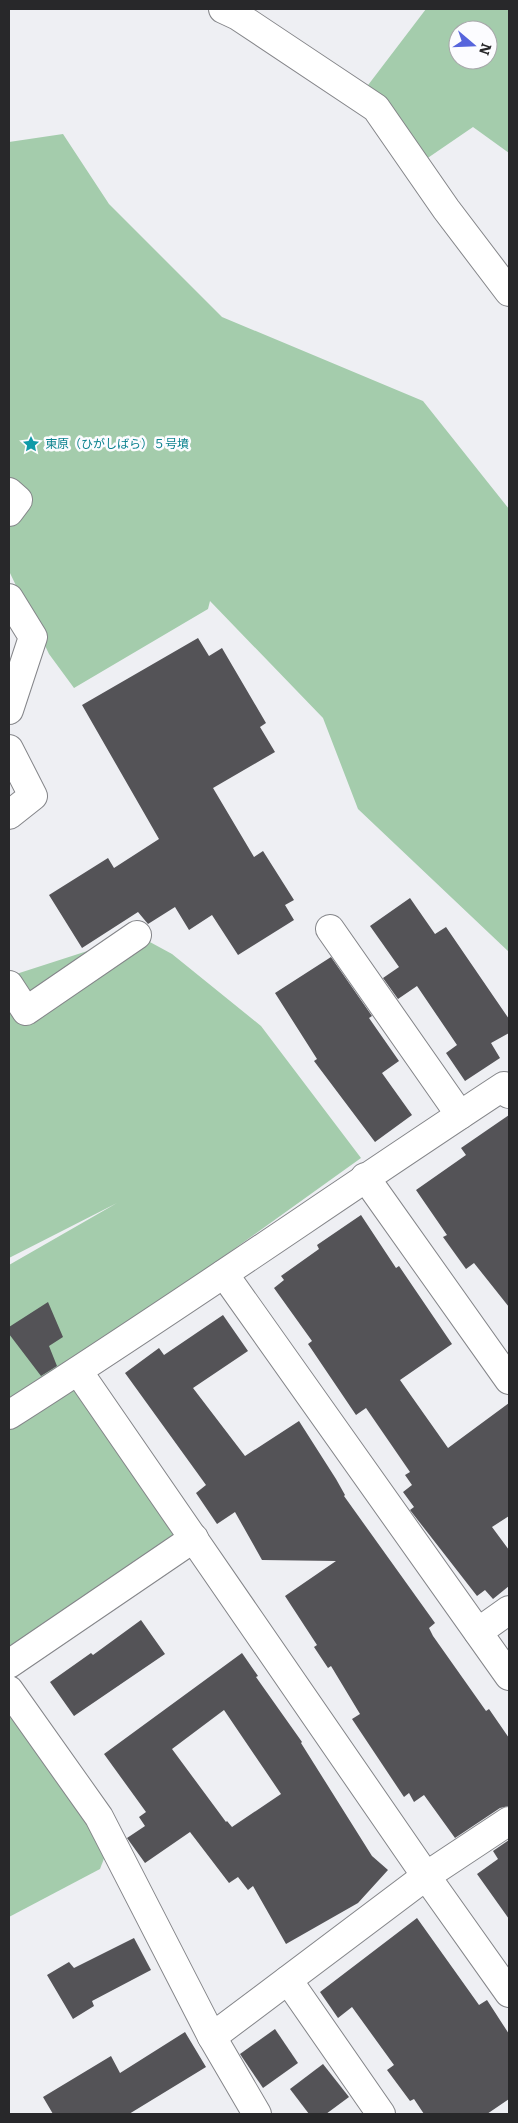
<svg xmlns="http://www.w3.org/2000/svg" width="518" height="2123" font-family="Literata,'Noto Sans JP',serif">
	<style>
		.green { fill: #a4ccac; fill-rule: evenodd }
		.building { fill: #545357; fill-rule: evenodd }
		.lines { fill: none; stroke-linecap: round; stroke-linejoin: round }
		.minor-casing { stroke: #848589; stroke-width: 30 }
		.minor { stroke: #fff; stroke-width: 28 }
		.labels { text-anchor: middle; stroke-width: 5; stroke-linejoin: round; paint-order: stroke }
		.culture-label { font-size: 12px; fill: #0d838f; stroke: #fcfcff; text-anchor: start }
	</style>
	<rect width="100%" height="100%" fill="#eeeff3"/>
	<g class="green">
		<path d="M426 9H509V153L473 127 416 166 359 97ZM458 30H488V60H458Z"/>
		<polygon points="63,134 109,204 222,317 423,401 509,509 509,952 358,809 323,718 210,601 208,609 74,688 49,654 9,571 9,526 28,497 9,480 9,142"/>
		<polygon points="137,935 172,954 261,1026 361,1158 174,1292 78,1371 185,1534 9,1664 9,1265 117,1203 9,1258 9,975 10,976"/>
		<polygon points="9,1691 108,1848 100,1869 9,1917"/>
	</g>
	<g class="building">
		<polygon points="198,638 209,656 222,648 266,723 260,727 275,752 213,788 254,857 263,851 294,900 285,905 294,920 238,955 212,915 189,930 175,907 148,924 138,912 82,948 49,895 108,858 114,868 159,839 82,705"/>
		<polygon points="410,898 435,934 446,927 509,1019 509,1033 491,1043 500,1058 465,1081 446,1053 457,1045 417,986 398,999 383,978 399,967 370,926"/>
		<polygon points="331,957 372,1016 369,1018 399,1061 382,1073 412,1115 375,1142 314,1061 317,1059 275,993"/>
		<polygon points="509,1115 509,1307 474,1263 466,1269 443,1237 447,1235 416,1190 466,1155 461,1148"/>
		<polygon points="361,1215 396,1268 399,1266 452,1344 400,1380 448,1448 509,1403 509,1516 492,1527 509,1550 509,1586 493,1599 485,1590 477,1596 410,1510 414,1507 403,1492 412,1485 405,1475 410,1472 366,1408 356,1415 308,1344 312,1341 274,1288 284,1280 281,1276 319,1249 317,1245"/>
		<polygon points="48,1302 63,1337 49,1346 57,1366 41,1376 9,1334 9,1327"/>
		<polygon points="223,1315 248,1351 193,1388 245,1456 299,1421 336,1479 345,1495 344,1496 435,1623 429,1628 433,1636 486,1711 489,1709 509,1738 509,1806 500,1808 455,1838 424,1795 414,1802 409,1793 404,1797 352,1719 360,1714 331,1666 328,1668 314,1647 317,1645 285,1596 336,1561 262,1560 235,1512 217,1524 196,1493 206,1485 125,1373 159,1348 164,1355"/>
		<polygon points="141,1620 165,1654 74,1716 50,1682 91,1653 93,1655"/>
		<path d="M242 1653 258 1676 256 1677 302 1742 301 1743 372 1856 388 1870 358 1903 286 1944 253 1886 248 1890 238 1877 229 1883 190 1832 145 1863 127 1838 145 1826 139 1817 146 1812 104 1754ZM224 1710 281 1794 232 1827 227 1821 226 1822 172 1749Z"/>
		<polygon points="509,1840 509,1919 477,1874 498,1859 493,1851"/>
		<polygon points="417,1918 479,2005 487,2000 509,2034 509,2099 487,2114 424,2114 414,2099 410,2101 387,2070 394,2065 352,2007 338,2018 320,1992"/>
		<polygon points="134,1938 151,1970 92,2001 94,2006 73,2019 47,1975 69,1962 74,1968"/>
		<polygon points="275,2029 298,2063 263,2088 240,2054"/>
		<polygon points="185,2032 206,2067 129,2114 53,2114 43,2097 111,2056 120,2073"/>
		<polygon points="323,2064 349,2097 326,2114 309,2114 290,2089"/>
	</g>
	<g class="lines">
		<g class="minor-casing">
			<g id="minor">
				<polyline points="223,9 238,16 376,108 446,209 509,292"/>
				<polyline points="9,492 18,500 9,512"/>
				<polyline points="9,598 33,637 9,710"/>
				<polyline points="9,749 33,796 9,815"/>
				<polyline points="330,929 460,1115"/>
				<polyline points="9,985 26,1011 137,935"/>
				<polyline points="365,1177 509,1380"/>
				<polyline points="224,1274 509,1676"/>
				<polyline points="78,1371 426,1876 509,1993"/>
				<path d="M9 1415C176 1309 338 1195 504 1086L509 1094"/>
				<polyline points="478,1632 509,1610"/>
				<polyline points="9,1664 194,1538"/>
				<polyline points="9,1690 99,1817 212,2037 257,2114"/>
				<polyline points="288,1980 381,2114"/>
				<polyline points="212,2037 426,1876 509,1821"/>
			</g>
		</g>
		<use href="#minor" class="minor"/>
	</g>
	<defs>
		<g id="sight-bare" transform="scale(1.35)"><path d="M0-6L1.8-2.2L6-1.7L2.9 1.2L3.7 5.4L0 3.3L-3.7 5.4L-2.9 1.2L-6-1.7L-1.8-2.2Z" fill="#0f9aa8" stroke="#fcfcff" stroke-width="2.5" paint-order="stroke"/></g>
	</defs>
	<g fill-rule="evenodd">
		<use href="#sight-bare" x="31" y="444"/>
	</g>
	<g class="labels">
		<g class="culture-label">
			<text x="45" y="448">東原（ひがしばら）５号墳</text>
		</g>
	</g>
	<rect width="518" height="2123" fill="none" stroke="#28282a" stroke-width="20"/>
	<g transform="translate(473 45) rotate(109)"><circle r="24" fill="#fcfcff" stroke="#a7a7aa"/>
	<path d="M0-4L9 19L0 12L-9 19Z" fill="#5765dc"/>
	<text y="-8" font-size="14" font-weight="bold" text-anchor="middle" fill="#28282a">N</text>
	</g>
</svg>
